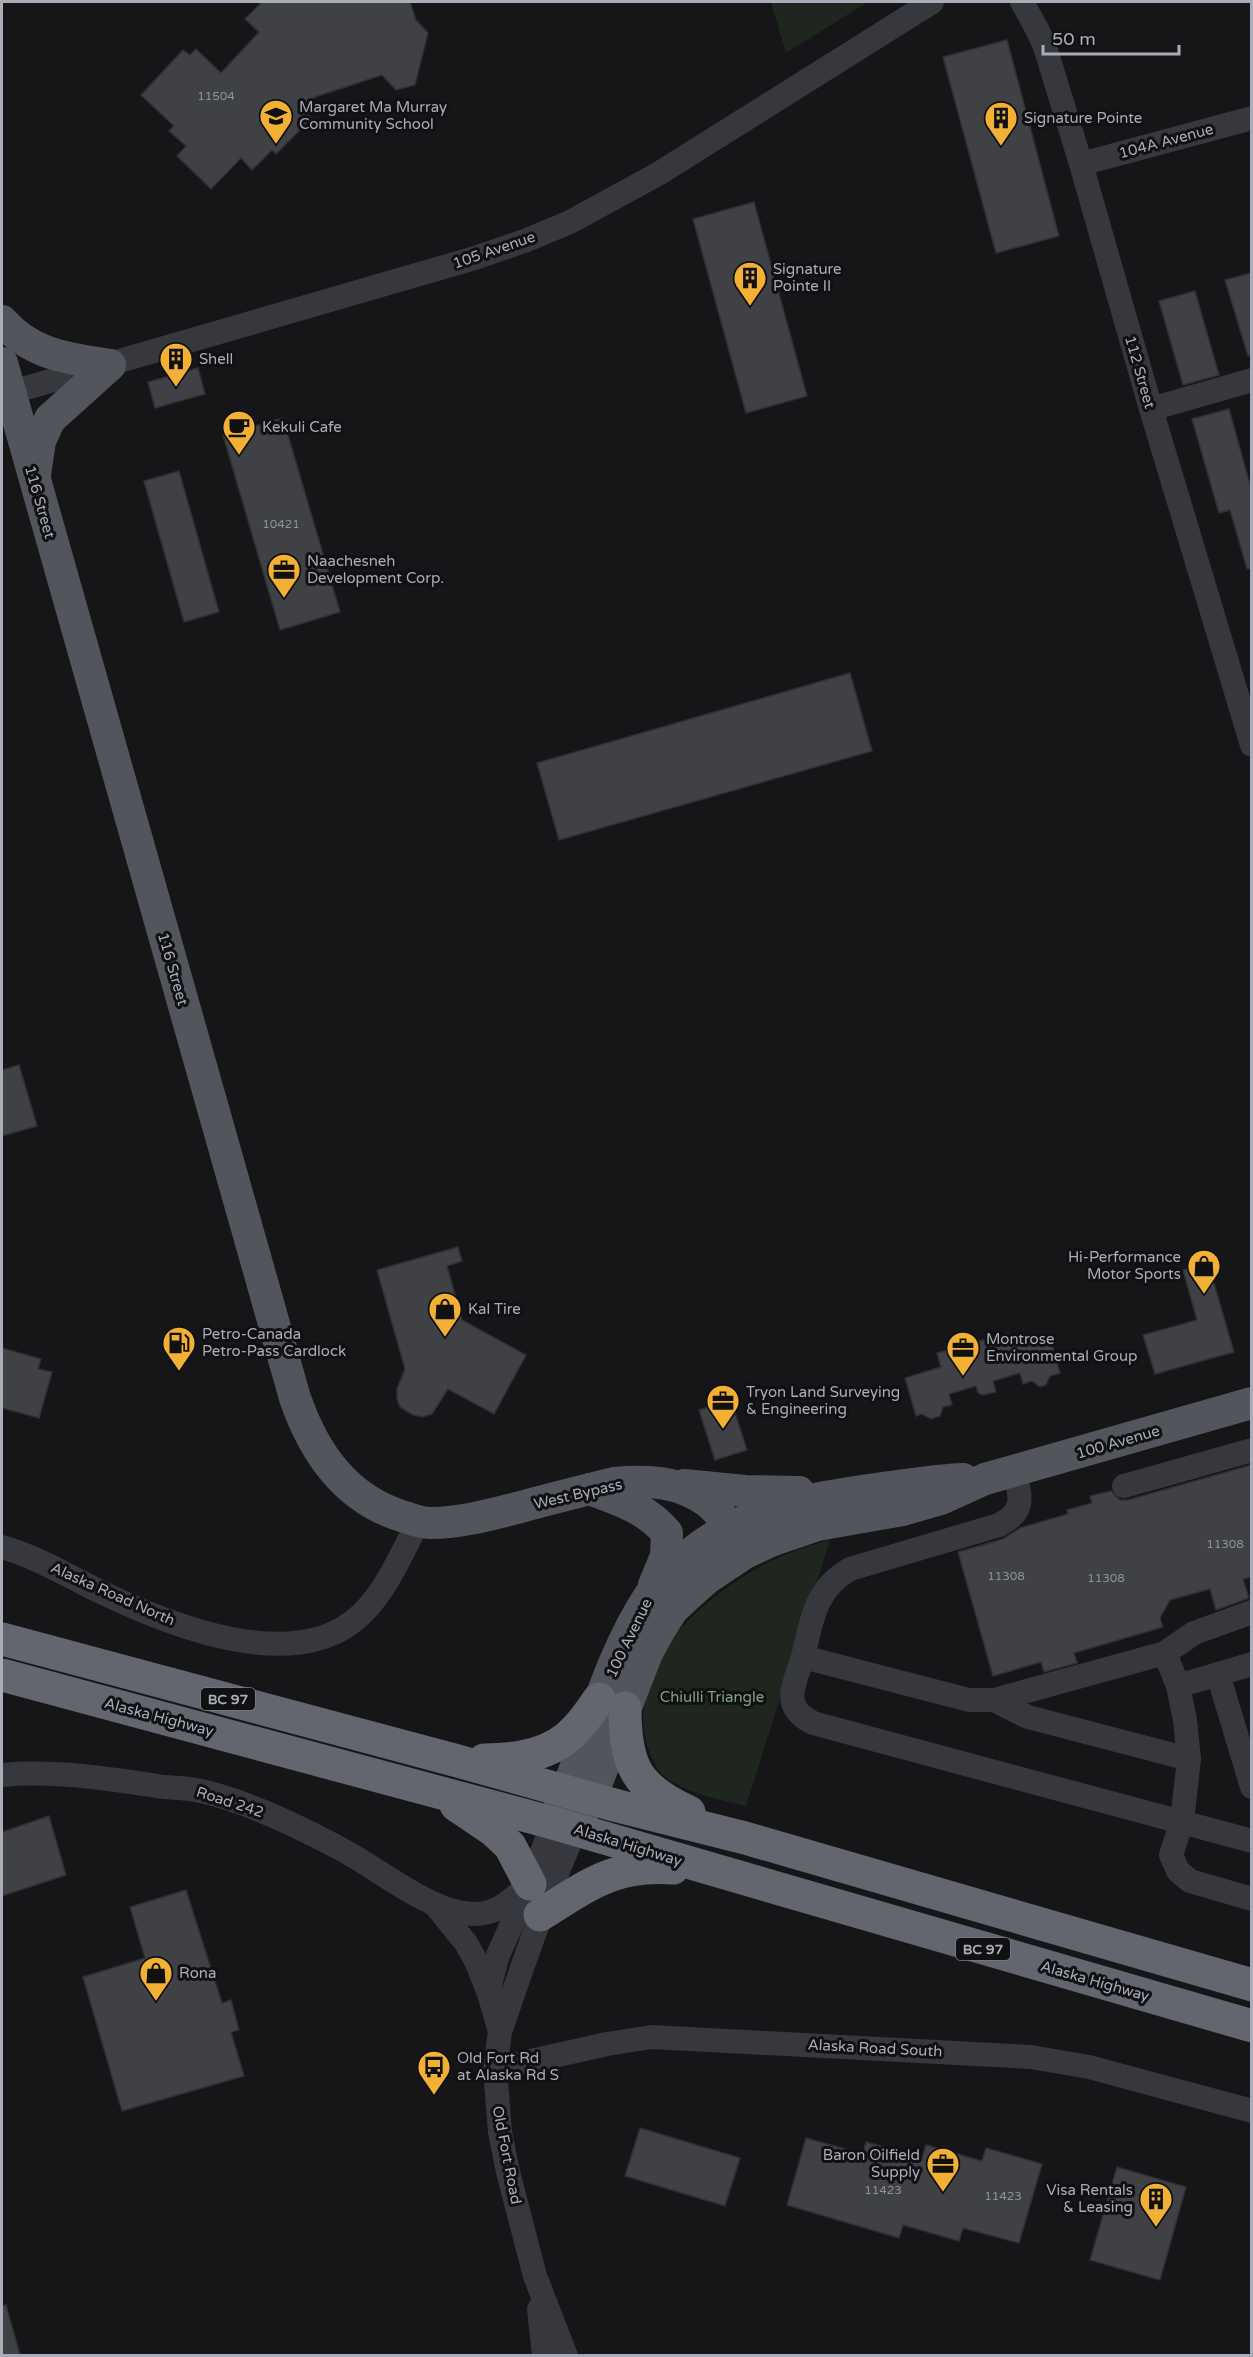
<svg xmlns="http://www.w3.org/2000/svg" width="1253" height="2357" font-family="'Varela Round',sans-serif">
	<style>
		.green { fill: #1e261f }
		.building { fill: #404145; stroke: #303034; stroke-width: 1.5 }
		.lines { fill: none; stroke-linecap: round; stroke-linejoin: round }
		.minor { stroke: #37383d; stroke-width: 24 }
		.major { stroke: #53555c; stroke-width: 32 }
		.highway { stroke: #63666e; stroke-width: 33 }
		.labels { text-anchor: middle; stroke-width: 6; stroke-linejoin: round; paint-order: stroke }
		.number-label { font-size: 12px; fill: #8e929b }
		.shield { fill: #111113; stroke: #7b7e86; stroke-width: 1.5 }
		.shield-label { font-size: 14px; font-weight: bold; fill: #a8adb8 }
		.poi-label { font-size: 15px; fill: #a8adb8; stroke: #111113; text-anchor: start }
		.street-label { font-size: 15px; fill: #a8adb8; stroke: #111113 }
		.park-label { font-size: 15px; fill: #7fa381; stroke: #111113 }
	</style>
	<rect width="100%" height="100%" fill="#161618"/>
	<g class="green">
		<polygon points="771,2 868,2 786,53"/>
		<path d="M830 1540 746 1806C720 1800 693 1795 669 1780 654 1770 646 1746 644 1729 640 1705 651 1666 664 1646 668 1639 677 1632 683 1626 722 1585 774 1553 830 1540Z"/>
	</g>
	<g class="building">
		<polygon points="262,2 410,2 416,20 428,33 415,85 396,90 382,75 315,97 303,110 312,118 276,154 272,150 252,170 241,158 211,189 177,156 186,146 169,131 174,126 141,95 183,50 190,55 196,49 221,73 259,32 245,19"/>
		<polygon points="1007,40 1059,236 996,253 943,57"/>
		<polygon points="754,202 807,396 746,413 693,219"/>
		<polygon points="1251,273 1251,355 1248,356 1225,280"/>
		<polygon points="1195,291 1219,375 1183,385 1159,301"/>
		<polygon points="198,368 205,394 155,408 148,382"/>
		<polygon points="1229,409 1251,488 1251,569 1247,569 1230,510 1219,513 1192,419"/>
		<polygon points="283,418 340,612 280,630 223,435"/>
		<polygon points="179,471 219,612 184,622 144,481"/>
		<polygon points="850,673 872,751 559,840 537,763"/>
		<polygon points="19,1065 37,1126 2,1136 2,1070"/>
		<polygon points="458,1247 462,1261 447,1266 462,1320 526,1355 494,1414 448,1389 432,1414 422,1417 413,1415 400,1407 397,1399 397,1389 405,1369 377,1270"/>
		<polygon points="1208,1263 1234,1352 1155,1374 1143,1335 1197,1320 1183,1270"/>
		<polygon points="1008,1333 1013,1345 1049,1335 1060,1373 1050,1376 1046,1385 1040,1387 1032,1381 1023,1384 1020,1373 993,1381 996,1392 983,1395 978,1393 976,1386 949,1394 952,1405 943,1407 940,1416 931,1419 922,1414 916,1416 905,1378 941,1367 937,1353"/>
		<polygon points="2,1348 41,1359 38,1369 52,1372 39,1418 2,1408"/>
		<polygon points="731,1400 747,1450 715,1460 699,1410"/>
		<polygon points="1251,1465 1251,1577 1243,1579 1249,1598 1216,1610 1210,1589 1170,1600 1160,1618 1163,1627 1074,1653 1077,1663 1044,1672 1041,1662 993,1676 958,1552 1003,1539 1020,1528 1068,1514 1067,1510 1092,1503 1090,1496 1111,1491 1120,1500 1128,1500"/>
		<polygon points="49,1816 66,1875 2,1896 2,1832"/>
		<polygon points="186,1890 222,2003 231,2000 239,2030 231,2032 244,2076 122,2111 83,1977 145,1958 130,1907"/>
		<polygon points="640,2128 740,2158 725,2206 625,2176"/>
		<polygon points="806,2138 863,2154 866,2142 922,2158 926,2145 982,2161 986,2148 1042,2164 1019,2243 963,2228 959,2241 903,2225 899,2238 787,2205"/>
		<polygon points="1117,2167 1186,2187 1160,2280 1090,2260"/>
		<polygon points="6,2305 20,2355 2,2355 2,2306"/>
	</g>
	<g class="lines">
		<g class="minor">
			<polyline points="1022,2 1038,31 1045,47 1081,164 1151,409 1252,745"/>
			<polyline points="1081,164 1252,118"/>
			<polyline points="2,395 475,258 527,240 570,222 658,174 932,2"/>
			<polyline points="1151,409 1252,380"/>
			<path d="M1014 1471C1021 1497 1026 1511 999 1525L850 1569C814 1590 812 1620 803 1657L969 1700H994L1165 1653 1194 1633 1252 1612"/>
			<polyline points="1124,1486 1252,1450"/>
			<path d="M2 1547C38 1557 71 1578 105 1594 170 1625 285 1671 351 1623 384 1599 400 1555 419 1521"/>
			<polyline points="1165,1653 1178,1686 1185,1720 1189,1759 1182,1821 1171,1855 1178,1871 1190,1881 1252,1899"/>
			<path d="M803 1657C794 1686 780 1706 813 1723L1252 1841"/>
			<polyline points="1218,1674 1252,1787"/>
			<polyline points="1178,1686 1252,1664"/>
			<polyline points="994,1700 1028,1717 1189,1759"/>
			<path d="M2 1775C56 1770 111 1779 164 1787 175 1788 186 1788 196 1790 243 1799 296 1825 339 1848 374 1866 426 1908 463 1913 495 1918 507 1903 530 1884"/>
			<polyline points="436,1906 466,1943 477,1963 490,1996"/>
			<polyline points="500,2032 490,1997 491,1981 498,1955 530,1884 553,1823"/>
			<polyline points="495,2069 607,2044 652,2037 1031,2057 1089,2067 1252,2111"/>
			<polyline points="539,2309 544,2356"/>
			<polyline points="566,2356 535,2276 508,2172 500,2132 495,2069 500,2032 523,1965 549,1893 575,1830"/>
		</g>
		<g class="major">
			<path d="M2 321C32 355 67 358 110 365"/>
			<path d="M2 363 295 1398C314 1453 346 1500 405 1517 413 1520 422 1523 431 1523 461 1523 488 1515 517 1508 549 1499 582 1491 614 1483 648 1480 681 1481 709 1503 724 1515 735 1537 745 1553"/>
			<polyline points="35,475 40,441 50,419 110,365"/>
			<polyline points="684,1485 745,1491 799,1492"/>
			<path d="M590 1489C619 1500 646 1508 667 1533L666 1556 654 1585"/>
			<path d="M556 1816C588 1745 606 1661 650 1595 655 1587 664 1579 671 1572 727 1512 804 1499 882 1488 909 1485 935 1480 963 1479"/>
			<polyline points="579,1821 599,1777 647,1653 659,1631 673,1609 687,1596 706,1579 745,1553 773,1540 817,1525 903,1510 941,1499 985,1479 1252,1403"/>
		</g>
		<g class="highway">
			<polyline points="2,1639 454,1760 618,1806 745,1838 1252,1985"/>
			<polyline points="2,1675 553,1823 1252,2026"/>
			<path d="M625 1708C625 1766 636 1788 689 1812"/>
			<path d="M484 1760C517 1760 553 1755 576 1729 585 1720 592 1709 599 1699"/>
			<polyline points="456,1805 493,1830 510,1846 530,1884"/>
			<path d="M540 1915C589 1885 613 1864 673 1868"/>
		</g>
	</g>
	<defs>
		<g id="school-pin" transform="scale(1.725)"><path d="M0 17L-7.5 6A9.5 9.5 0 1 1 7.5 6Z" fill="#f2b134" stroke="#111113"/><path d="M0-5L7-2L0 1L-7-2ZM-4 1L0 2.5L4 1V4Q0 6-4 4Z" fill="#111"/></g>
		<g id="building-pin" transform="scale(1.725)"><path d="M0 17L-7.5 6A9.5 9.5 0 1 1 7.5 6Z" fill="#f2b134" stroke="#111113"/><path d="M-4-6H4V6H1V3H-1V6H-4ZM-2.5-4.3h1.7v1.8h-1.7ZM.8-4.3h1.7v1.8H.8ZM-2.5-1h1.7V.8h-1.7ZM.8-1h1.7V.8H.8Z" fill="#111"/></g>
		<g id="cafe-pin" transform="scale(1.725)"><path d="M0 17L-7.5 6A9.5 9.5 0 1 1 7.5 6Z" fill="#f2b134" stroke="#111113"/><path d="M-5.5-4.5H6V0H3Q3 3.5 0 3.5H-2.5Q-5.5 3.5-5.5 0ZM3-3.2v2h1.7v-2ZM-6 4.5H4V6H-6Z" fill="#111"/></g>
		<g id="office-pin" transform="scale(1.725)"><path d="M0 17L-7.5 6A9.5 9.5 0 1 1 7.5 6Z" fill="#f2b134" stroke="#111113"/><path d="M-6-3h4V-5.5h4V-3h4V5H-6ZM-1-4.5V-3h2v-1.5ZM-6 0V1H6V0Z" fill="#111"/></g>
		<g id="shop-pin" transform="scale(1.725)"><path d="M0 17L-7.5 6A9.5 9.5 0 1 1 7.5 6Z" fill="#f2b134" stroke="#111113"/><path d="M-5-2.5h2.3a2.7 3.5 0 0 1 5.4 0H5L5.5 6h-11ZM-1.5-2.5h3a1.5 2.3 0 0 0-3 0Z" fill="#111"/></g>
		<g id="fuel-pin" transform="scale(1.725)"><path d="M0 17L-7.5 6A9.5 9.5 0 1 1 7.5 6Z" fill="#f2b134" stroke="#111113"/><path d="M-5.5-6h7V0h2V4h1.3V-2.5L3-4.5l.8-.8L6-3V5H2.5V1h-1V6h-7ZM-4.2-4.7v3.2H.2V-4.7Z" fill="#111"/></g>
		<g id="bus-pin" transform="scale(1.725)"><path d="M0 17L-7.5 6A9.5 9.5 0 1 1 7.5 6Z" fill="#f2b134" stroke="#111113"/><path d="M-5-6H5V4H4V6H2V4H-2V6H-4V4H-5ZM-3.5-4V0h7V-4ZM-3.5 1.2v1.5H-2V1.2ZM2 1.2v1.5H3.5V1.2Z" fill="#111"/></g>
	</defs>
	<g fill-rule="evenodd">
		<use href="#school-pin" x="276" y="116"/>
		<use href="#building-pin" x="1001" y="118"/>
		<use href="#building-pin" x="750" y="278"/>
		<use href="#building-pin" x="176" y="359"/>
		<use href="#cafe-pin" x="239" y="427"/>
		<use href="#office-pin" x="284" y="570"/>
		<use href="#shop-pin" x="1204" y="1266"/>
		<use href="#shop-pin" x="445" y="1309"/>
		<use href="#fuel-pin" x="179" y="1343"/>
		<use href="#office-pin" x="963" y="1348"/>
		<use href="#office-pin" x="723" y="1401"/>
		<use href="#shop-pin" x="156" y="1973"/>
		<use href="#bus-pin" x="434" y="2067"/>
		<use href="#office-pin" x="943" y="2164"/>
		<use href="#building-pin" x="1156" y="2199"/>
	</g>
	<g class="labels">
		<g class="number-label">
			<text x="216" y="100">11504</text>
			<text x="281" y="528">10421</text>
			<text x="1225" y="1548">11308</text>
			<text x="1006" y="1580">11308</text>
			<text x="1106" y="1582">11308</text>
			<text x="883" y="2194">11423</text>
			<text x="1003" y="2200">11423</text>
		</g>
		<g class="shield">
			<rect x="201" y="1688" width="54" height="22" rx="4.5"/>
			<rect x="956" y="1938" width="54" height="22" rx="4.5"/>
		</g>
		<g class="shield-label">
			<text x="228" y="1704">BC 97</text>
			<text x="983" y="1954">BC 97</text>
		</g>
		<g class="poi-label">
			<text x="299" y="112">Margaret Ma Murray<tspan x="299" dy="17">Community School</tspan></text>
			<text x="1024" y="123">Signature Pointe</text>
			<text x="773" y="274">Signature<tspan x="773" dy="17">Pointe II</tspan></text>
			<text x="199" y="364">Shell</text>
			<text x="262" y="432">Kekuli Cafe</text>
			<text x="307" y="566">Naachesneh<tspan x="307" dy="17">Development Corp.</tspan></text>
			<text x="1181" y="1262" text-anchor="end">Hi-Performance<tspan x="1181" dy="17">Motor Sports</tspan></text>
			<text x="468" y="1314">Kal Tire</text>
			<text x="202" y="1339">Petro-Canada<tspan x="202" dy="17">Petro-Pass Cardlock</tspan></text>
			<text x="986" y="1344">Montrose<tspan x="986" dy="17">Environmental Group</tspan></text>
			<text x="746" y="1397">Tryon Land Surveying<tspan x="746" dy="17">&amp; Engineering</tspan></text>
			<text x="179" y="1978">Rona</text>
			<text x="457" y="2063">Old Fort Rd<tspan x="457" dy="17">at Alaska Rd S</tspan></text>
			<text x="920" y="2160" text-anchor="end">Baron Oilfield<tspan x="920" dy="17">Supply</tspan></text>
			<text x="1133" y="2195" text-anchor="end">Visa Rentals<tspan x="1133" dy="17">&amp; Leasing</tspan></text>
		</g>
		<g class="street-label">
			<text transform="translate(1166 141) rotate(-15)" y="5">104A Avenue</text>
			<text transform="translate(494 250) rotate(-19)" y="5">105 Avenue</text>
			<text transform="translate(1140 372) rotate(74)" y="5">112 Street</text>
			<text transform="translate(40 502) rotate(74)" y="5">116 Street</text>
			<text transform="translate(173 969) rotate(74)" y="5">116 Street</text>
			<text transform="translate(1118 1442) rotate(-16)" y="5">100 Avenue</text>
			<text transform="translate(578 1494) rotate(-13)" y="5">West Bypass</text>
			<text transform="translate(113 1594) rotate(24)" y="5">Alaska Road North</text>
			<text transform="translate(629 1638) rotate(-64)" y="5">100 Avenue</text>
			<text transform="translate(159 1717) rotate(15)" y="5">Alaska Highway</text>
			<text transform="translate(230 1802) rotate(18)" y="5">Road 242</text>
			<text transform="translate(628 1845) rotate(17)" y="5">Alaska Highway</text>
			<text transform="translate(1095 1981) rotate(16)" y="5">Alaska Highway</text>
			<text transform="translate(875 2048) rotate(3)" y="5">Alaska Road South</text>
			<text transform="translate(507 2155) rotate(79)" y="5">Old Fort Road</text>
		</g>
		<g class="park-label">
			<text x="712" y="1702">Chiulli Triangle</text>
		</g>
	</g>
	<rect width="1253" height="2357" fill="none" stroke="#a8adb8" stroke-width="6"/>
	<path d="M1043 45v9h136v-9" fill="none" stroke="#a8adb8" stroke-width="3"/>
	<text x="1052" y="45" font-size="18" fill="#a8adb8" stroke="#111113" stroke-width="4.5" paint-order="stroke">50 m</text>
</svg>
